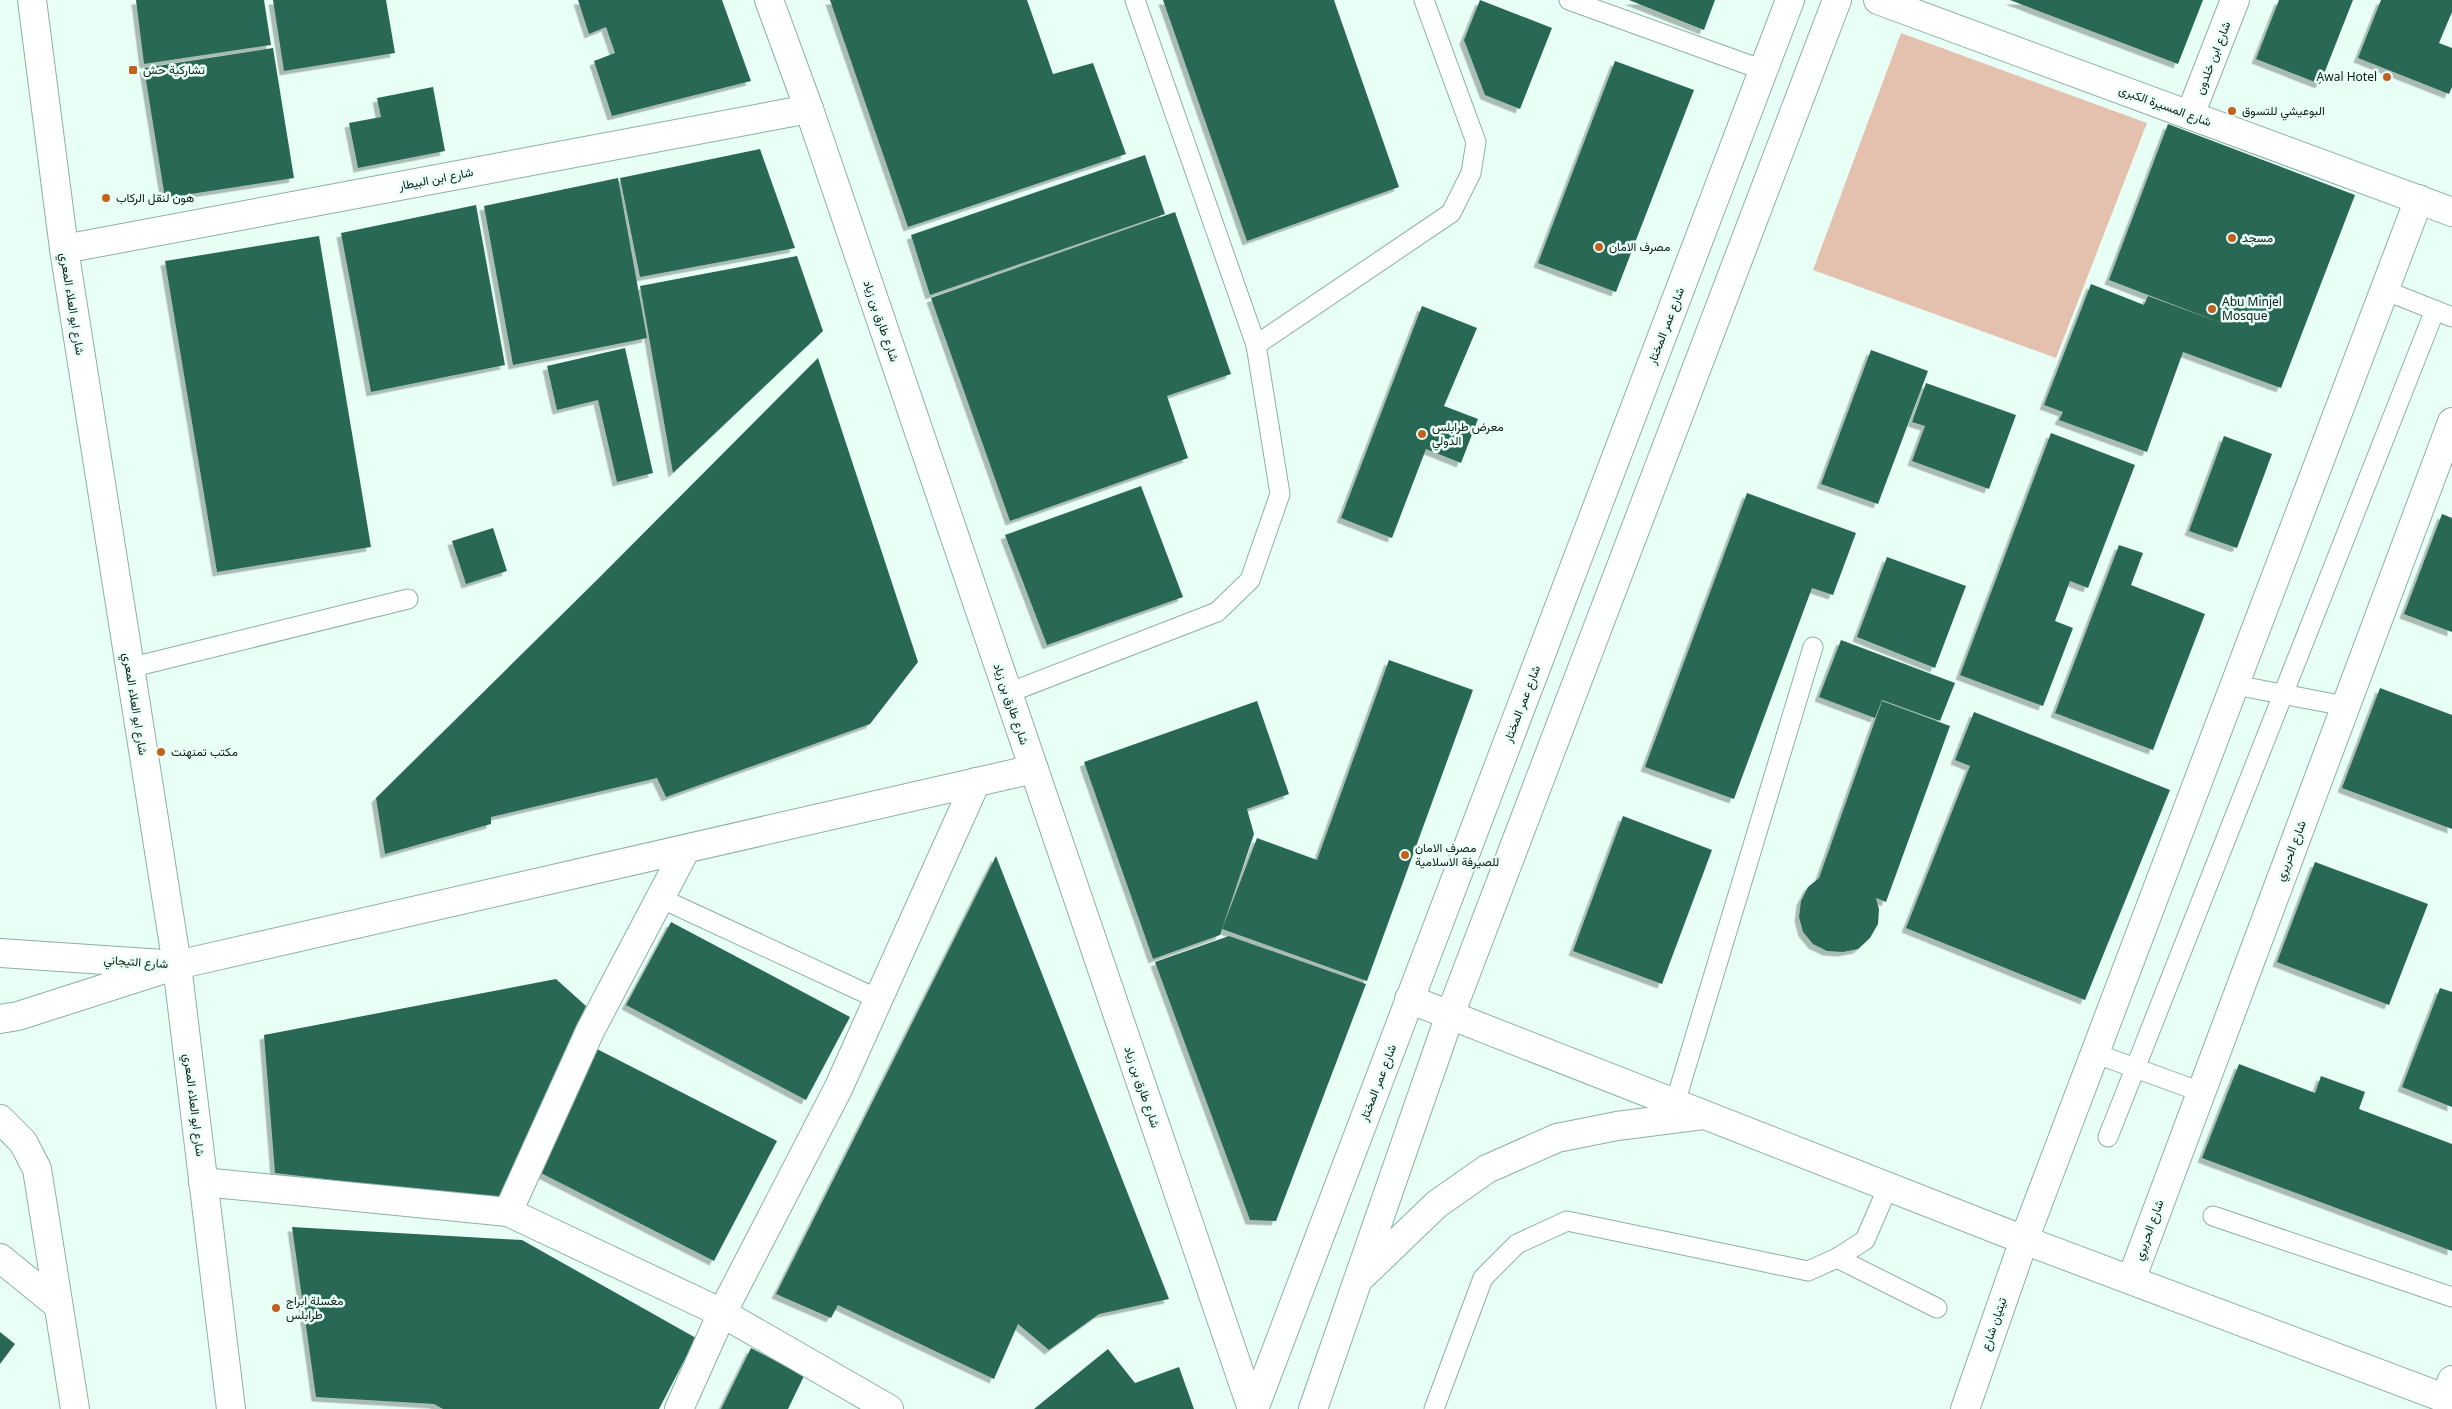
<svg xmlns="http://www.w3.org/2000/svg" width="2452" height="1409" font-family="'Noto Sans',Vazirmatn,sans-serif">
	<style>
		.green { fill: #e4c1af }
		.building { fill: #2c6856; filter: url(#shadow) }
		.lines { fill: none; stroke-linecap: round; stroke-linejoin: round }
		.lane-casing { stroke: #8cb0a3; stroke-width: 21 }
		.street-casing { stroke: #8cb0a3; stroke-width: 30 }
		.secondary-casing { stroke: #8cb0a3; stroke-width: 30 }
		.lane { stroke: #fff; stroke-width: 19 }
		.street { stroke: #fff; stroke-width: 28 }
		.secondary { stroke: #fff; stroke-width: 28 }
		.poi-dot { fill: #c1601f; stroke: #e8fff6; stroke-width: 2 }
		.labels { text-anchor: middle; stroke-width: 5; stroke-linejoin: round; paint-order: stroke }
		.street-label { font-size: 12px; fill: #0e1b17; stroke: #e8fff6 }
		.poi-label { font-size: 12px; fill: #0e1b17; stroke: #e8fff6; text-anchor: start }
	</style>
	<defs>
		<filter id="shadow"><feDropShadow dx="-4.5" dy="4.5" stdDeviation="0" flood-color="#0004"/></filter>
	</defs>
	<rect width="100%" height="100%" fill="#e8fff6"/>
	<polygon class="green" points="1901,33 2147,123 2056,358 1813,270"/>
	<g class="building">
		<polygon points="136,0 264,0 271,45 144,64"/>
		<polygon points="273,0 386,0 395,53 284,71"/>
		<polygon points="578,0 722,0 751,81 612,116 594,61 615,53 606,27 589,34"/>
		<polygon points="830,0 1027,0 1053,74 1093,63 1126,154 908,227"/>
		<polygon points="1163,0 1334,0 1399,187 1247,241"/>
		<polygon points="1480,0 1552,28 1520,109 1485,95 1464,40"/>
		<polygon points="1629,0 1715,0 1704,30"/>
		<polygon points="2010,0 2203,0 2178,64"/>
		<polygon points="2279,0 2353,0 2320,84 2256,59"/>
		<polygon points="2381,0 2452,0 2452,12 2439,43 2452,48 2452,87 2449,94 2358,58"/>
		<polygon points="273,48 294,178 165,198 144,68"/>
		<polygon points="1615,61 1694,90 1616,292 1538,263"/>
		<polygon points="433,87 445,151 358,168 349,123 381,117 377,98"/>
		<polygon points="2168,124 2355,195 2281,388 2183,352 2147,452 2059,420 2063,412 2044,405 2091,284 2144,305 2148,296 2224,324 2109,280"/>
		<polygon points="760,149 795,248 640,277 620,178"/>
		<polygon points="1145,155 1165,214 930,295 911,235"/>
		<polygon points="618,178 647,338 513,365 484,206"/>
		<polygon points="476,205 505,365 371,392 341,233"/>
		<polygon points="1175,212 1231,374 1167,396 1188,458 1010,521 931,298"/>
		<polygon points="319,236 371,547 217,572 165,261"/>
		<polygon points="797,256 823,331 673,473 640,286"/>
		<polygon points="1422,306 1477,328 1444,406 1478,419 1461,463 1426,449 1392,538 1341,518"/>
		<polygon points="625,348 653,473 617,482 598,400 557,410 547,366"/>
		<polygon points="1871,350 1928,371 1878,504 1821,484"/>
		<polygon points="818,358 918,662 870,724 666,797 657,778 491,817 491,824 385,854 376,798 599,578"/>
		<polygon points="1926,383 2016,415 1989,489 1912,461 1925,426 1912,422"/>
		<polygon points="2051,433 2135,465 2088,588 2070,581 2055,621 2073,628 2043,706 1960,675"/>
		<polygon points="2224,436 2272,454 2237,548 2189,531"/>
		<polygon points="1141,486 1183,597 1047,645 1005,535"/>
		<polygon points="1747,493 1856,533 1833,595 1812,588 1734,799 1645,767"/>
		<polygon points="2442,514 2452,518 2452,632 2404,614"/>
		<polygon points="493,528 507,571 466,584 452,541"/>
		<polygon points="2119,545 2143,553 2131,585 2205,614 2153,750 2055,713"/>
		<polygon points="1887,557 1966,586 1935,668 1857,637"/>
		<polygon points="1841,640 1955,683 1940,721 1882,700 1875,718 1819,697"/>
		<polygon points="1389,660 1473,690 1367,981 1222,929 1257,838 1317,860"/>
		<polygon points="2380,688 2452,715 2452,829 2342,788"/>
		<polygon points="1257,701 1289,794 1247,809 1254,834 1220,935 1153,959 1084,762"/>
		<polygon points="1882,701 1950,726 1886,902 1876,898 1879,909 1878,924 1870,938 1858,949 1843,952 1827,951 1813,944 1803,932 1799,917 1801,901 1808,887 1819,878"/>
		<polygon points="1974,712 2170,790 2085,1000 1906,928 1970,766 1955,760"/>
		<polygon points="1623,816 1712,850 1662,984 1573,951"/>
		<polygon points="996,856 1169,1299 1099,1314 1049,1350 1018,1324 994,1379 838,1305 831,1318 776,1294"/>
		<polygon points="2315,862 2428,904 2389,1005 2277,962"/>
		<polygon points="671,922 850,1017 806,1100 626,1005"/>
		<polygon points="1229,936 1366,984 1276,1221 1250,1220 1155,962"/>
		<polygon points="556,979 586,1006 501,1200 275,1173 264,1035"/>
		<polygon points="2440,988 2452,992 2452,1107 2402,1087"/>
		<polygon points="595,1048 777,1141 714,1261 533,1169"/>
		<polygon points="2239,1064 2315,1093 2321,1076 2365,1092 2359,1109 2452,1144 2452,1251 2202,1158"/>
		<polygon points="292,1227 522,1240 696,1338 659,1409 443,1409 434,1404 316,1397"/>
		<polygon points="0,1332 15,1344 0,1364"/>
		<polygon points="751,1348 804,1376 788,1409 721,1409"/>
		<polygon points="1108,1349 1135,1383 1179,1367 1194,1409 1034,1409"/>
	</g>
	<g class="lines">
		<g class="lane-casing">
			<g id="lane">
				<polyline points="1569,0 1763,70"/>
				<polyline points="2384,290 2452,317"/>
				<polyline points="1256,345 1451,213 1471,173 1476,142 1424,0"/>
				<polyline points="129,668 408,599"/>
				<polyline points="2235,685 2345,706"/>
				<polyline points="1008,693 1217,612 1250,580 1280,494 1256,345 1135,0"/>
				<polyline points="660,898 878,999"/>
				<polyline points="2094,1053 2201,1092"/>
				<polyline points="1675,1103 1813,647"/>
				<polyline points="2108,1137 2435,310"/>
				<polyline points="2213,1216 2452,1297"/>
				<polyline points="1837,1258 1937,1308"/>
				<polyline points="1434,1409 1483,1278 1517,1244 1567,1221 1808,1271 1837,1258 1865,1240 1888,1187"/>
			</g>
		</g>
		<g class="street-casing">
			<g id="street">
				<polyline points="769,0 809,109 1252,1409"/>
				<polyline points="1878,0 2452,212"/>
				<polyline points="2190,115 2235,0"/>
				<polyline points="64,249 809,109"/>
				<polyline points="0,953 163,964"/>
				<polyline points="0,1019 18,1016 177,965 1034,769"/>
				<polyline points="0,1119 23,1142 37,1169 75,1409"/>
				<polyline points="203,1182 508,1212 722,1313 838,1089 976,782"/>
				<polyline points="508,1212 590,1031 686,849"/>
				<polyline points="0,1258 58,1305"/>
				<polyline points="2131,1280 2452,422"/>
				<polyline points="2445,1399 2452,1380"/>
				<polyline points="679,1409 722,1313 889,1409"/>
				<polyline points="1965,1409 2024,1240 2419,199"/>
			</g>
		</g>
		<g class="secondary-casing">
			<g id="secondary">
				<polyline points="32,0 64,249 177,965 231,1409"/>
				<polyline points="1409,999 2024,1240 2452,1401"/>
				<polyline points="1362,1276 1437,1204 1487,1169 1557,1138 1617,1126 1703,1115"/>
				<polyline points="1254,1409 1790,0"/>
				<polyline points="1313,1409 1450,1015 1837,0"/>
			</g>
		</g>
		<use href="#lane" class="lane"/>
		<use href="#street" class="street"/>
		<use href="#secondary" class="secondary"/>
	</g>
	<g class="poi-dot">
		<rect x="128" y="65" width="10" height="10" rx="2.5"/>
		<circle cx="2387" cy="77" r="5"/>
		<circle cx="2232" cy="111" r="5"/>
		<circle cx="106" cy="198" r="5"/>
		<circle cx="2232" cy="238" r="5"/>
		<circle cx="1599" cy="247" r="5"/>
		<circle cx="2212" cy="309" r="5"/>
		<circle cx="1422" cy="434" r="5"/>
		<circle cx="161" cy="752" r="5"/>
		<circle cx="1405" cy="855" r="5"/>
		<circle cx="276" cy="1308" r="5"/>
	</g>
	<g class="labels">
		<g class="street-label">
			<text transform="translate(2213 58) rotate(-69)" y="4">شارع ابن خلدون</text>
			<text transform="translate(2165 106) rotate(20)" y="4">شارع المسيرة الكبرى</text>
			<text transform="translate(436 179) rotate(-11)" y="4">شارع ابن البيطار</text>
			<text transform="translate(72 304) rotate(81)" y="4">شارع ابو العلاء المعري</text>
			<text transform="translate(881 321) rotate(71)" y="4">شارع طارق بن زياد</text>
			<text transform="translate(1666 326) rotate(-69)" y="4">شارع عمر المختار</text>
			<text transform="translate(135 704) rotate(81)" y="4">شارع ابو العلاء المعري</text>
			<text transform="translate(1011 704) rotate(71)" y="4">شارع طارق بن زياد</text>
			<text transform="translate(1522 704) rotate(-69)" y="4">شارع عمر المختار</text>
			<text transform="translate(2291 851) rotate(-69)" y="4">شارع الحريري</text>
			<text transform="translate(136 962) rotate(4)" y="4">شارع التيجاني</text>
			<text transform="translate(1378 1083) rotate(-69)" y="4">شارع عمر المختار</text>
			<text transform="translate(1142 1087) rotate(71)" y="4">شارع طارق بن زياد</text>
			<text transform="translate(194 1105) rotate(83)" y="4">شارع ابو العلاء المعري</text>
			<text transform="translate(2149 1230) rotate(-70)" y="4">شارع الحريري</text>
			<text transform="translate(1994 1324) rotate(-71)" y="4">تيتيان شارع</text>
		</g>
		<g class="poi-label">
			<text x="143" y="74">تشاركية حش</text>
			<text x="2377" y="81" text-anchor="end">Awal Hotel</text>
			<text x="2242" y="115">البوعيشي للتسوق</text>
			<text x="116" y="202">هون لنقل الركاب</text>
			<text x="2242" y="242">مسجد</text>
			<text x="1609" y="251">مصرف الامان</text>
			<text x="2222" y="306">Abu Minjel<tspan x="2222" dy="14">Mosque</tspan></text>
			<text x="1432" y="431">معرض طرابلس<tspan x="1432" dy="14">الدولي</tspan></text>
			<text x="171" y="756">مكتب تمنهنت</text>
			<text x="1415" y="852">مصرف الامان<tspan x="1415" dy="14">للصيرفة الاسلامية</tspan></text>
			<text x="286" y="1305">مغسلة ابراج<tspan x="286" dy="14">طرابلس</tspan></text>
		</g>
	</g>
</svg>
